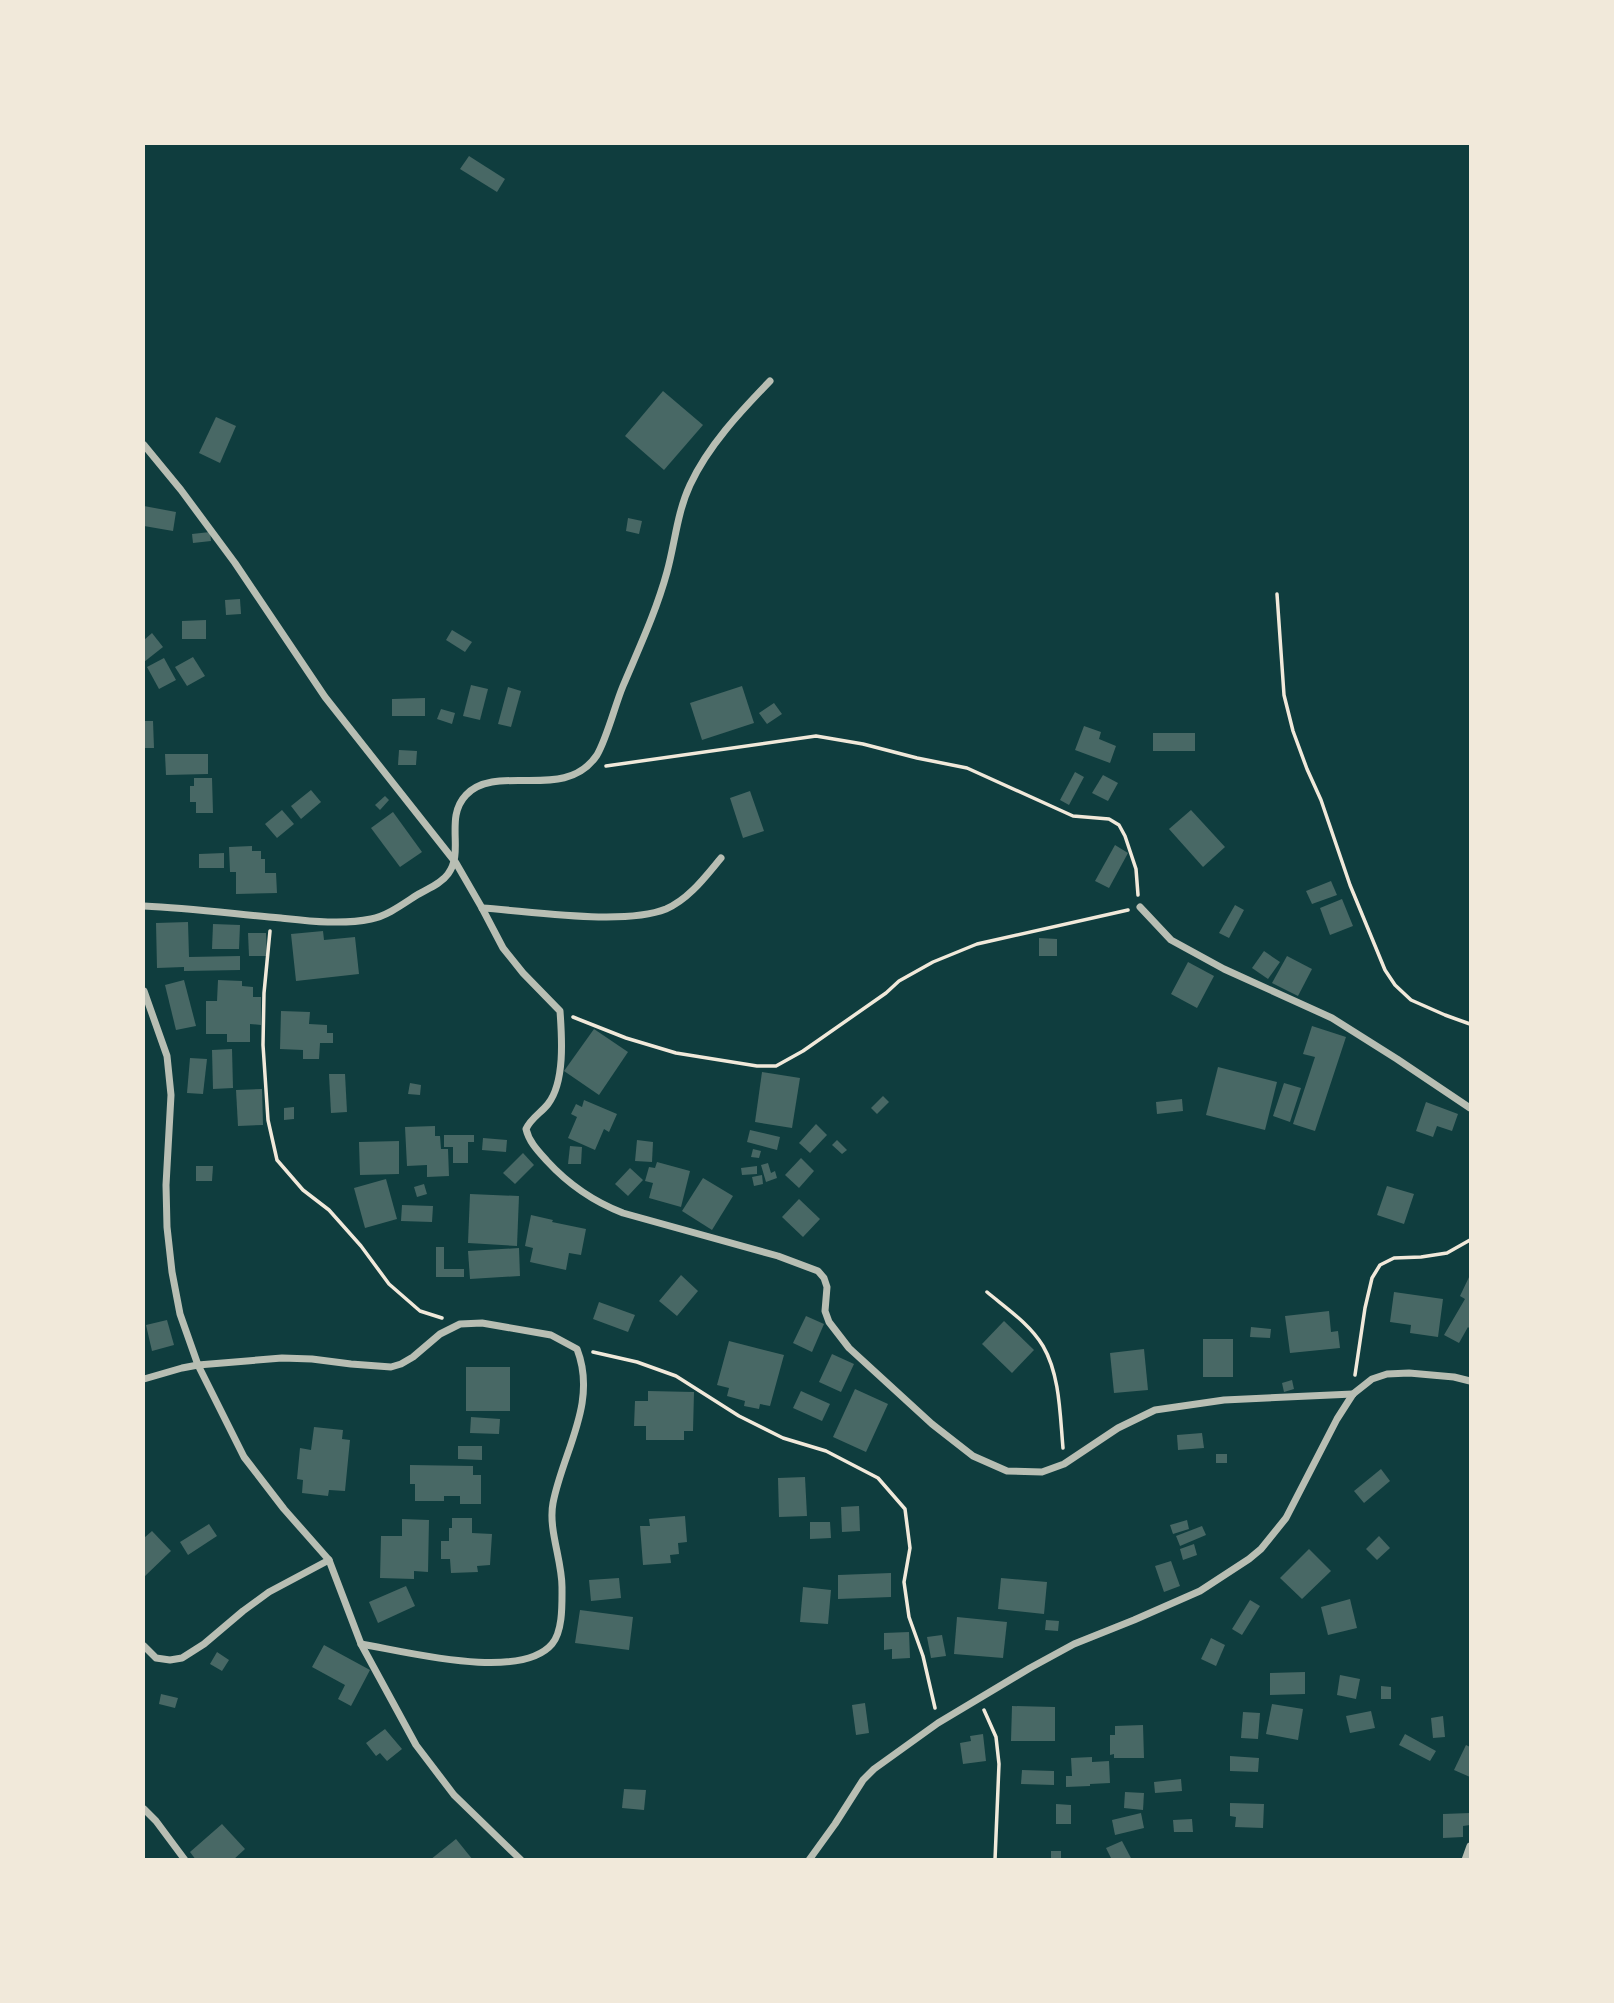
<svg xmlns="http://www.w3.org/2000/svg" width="1614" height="2003" font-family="Manrope,sans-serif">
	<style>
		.building { fill: #486865 }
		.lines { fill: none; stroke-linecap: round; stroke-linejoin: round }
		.path { stroke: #f1e9da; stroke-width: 3.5 }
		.minor { stroke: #b8beb3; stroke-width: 7 }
	</style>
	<rect width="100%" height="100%" fill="#0f3d3e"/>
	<g class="building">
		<polygon points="469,156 505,179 497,192 460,169"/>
		<polygon points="663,391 703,425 664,470 625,436"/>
		<polygon points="216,417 236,426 220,463 199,453"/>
		<polygon points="144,506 176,512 173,531 144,526"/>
		<polygon points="628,518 642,521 639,534 626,531"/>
		<polygon points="210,532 211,541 193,543 192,534"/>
		<polygon points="240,599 241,614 226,615 225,600"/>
		<polygon points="206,620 206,639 182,639 182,621"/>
		<polygon points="452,630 472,642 465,652 446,640"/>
		<polygon points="152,633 163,647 144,662 144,640"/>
		<polygon points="193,657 205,676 187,686 175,667"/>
		<polygon points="164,658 176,680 159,689 147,667"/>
		<polygon points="471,685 488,689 480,720 463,716"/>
		<polygon points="742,686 754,723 702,740 690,703"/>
		<polygon points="508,687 521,691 511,727 498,724"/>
		<polygon points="425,698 425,716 392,716 392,699"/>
		<polygon points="774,703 782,714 767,724 759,713"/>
		<polygon points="441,709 455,713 452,724 437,719"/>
		<polygon points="144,721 153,721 154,748 144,748"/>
		<polygon points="1084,726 1101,732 1099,739 1116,746 1110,763 1075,750"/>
		<rect x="1153" y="733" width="42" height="18"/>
		<polygon points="399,750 417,751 416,765 398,765"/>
		<polygon points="165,754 208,754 208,774 166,775"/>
		<polygon points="1075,772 1084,777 1069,805 1060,800"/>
		<polygon points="1103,775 1118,783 1108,801 1092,793"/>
		<polygon points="194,778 212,778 213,813 196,813 196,802 190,802 190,786 194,786"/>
		<polygon points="311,790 321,802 301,819 291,806"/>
		<polygon points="750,791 764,831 743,838 730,798"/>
		<polygon points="385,796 389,800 380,810 375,805"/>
		<polygon points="282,810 294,824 277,838 265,824"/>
		<polygon points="1191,810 1225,847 1203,867 1169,829"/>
		<polygon points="393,812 422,852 400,867 371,828"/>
		<polygon points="1115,845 1128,853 1109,888 1095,881"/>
		<polygon points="252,846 252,851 261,851 261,859 265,859 265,873 276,873 277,893 236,894 236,872 230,872 229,847"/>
		<polygon points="224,853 224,868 199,868 199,854"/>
		<polygon points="1331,881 1337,895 1312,904 1306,891"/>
		<polygon points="1342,899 1353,926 1330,935 1320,908"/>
		<polygon points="1235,905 1244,910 1229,938 1219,933"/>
		<polygon points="188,922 189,957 240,956 240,970 184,971 184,967 157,968 156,923"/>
		<polygon points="213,924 240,925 239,949 212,949"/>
		<polygon points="323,931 324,940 355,937 359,974 296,981 291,934"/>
		<polygon points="248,933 266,933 267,956 249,956"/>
		<polygon points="1039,938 1057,939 1057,956 1039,956"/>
		<polygon points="1264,951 1280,962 1268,979 1252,968"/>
		<polygon points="1287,956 1312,969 1298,996 1272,983"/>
		<polygon points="1188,962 1214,976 1197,1008 1171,994"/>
		<polygon points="184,980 196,1026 176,1030 165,985"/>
		<polygon points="218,980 242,981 242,986 253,987 253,997 261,997 261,1025 250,1024 250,1042 227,1042 227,1034 206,1034 206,1001 217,1001"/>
		<polygon points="281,1011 310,1012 309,1024 327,1025 327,1033 333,1033 333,1043 320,1043 319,1059 303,1059 303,1050 280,1049"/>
		<polygon points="1312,1026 1346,1037 1315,1131 1293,1124 1315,1057 1303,1054"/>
		<polygon points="594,1029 628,1052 599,1095 564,1071"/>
		<polygon points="232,1049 233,1088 213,1089 212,1050"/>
		<polygon points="190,1058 207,1059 203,1094 187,1093"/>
		<polygon points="1218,1067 1277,1082 1265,1130 1206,1115"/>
		<polygon points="762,1072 800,1078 792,1128 755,1122"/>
		<polygon points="329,1074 345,1074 347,1112 331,1113"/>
		<polygon points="410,1083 421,1085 420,1095 408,1094"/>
		<polygon points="1284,1083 1301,1088 1290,1122 1273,1116"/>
		<polygon points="262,1089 263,1125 238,1126 236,1090"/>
		<polygon points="883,1096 889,1102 877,1114 871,1108"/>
		<polygon points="1182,1099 1183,1111 1157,1114 1156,1102"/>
		<polygon points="584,1100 617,1114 609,1132 604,1129 595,1150 568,1138 577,1117 571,1114 576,1104 582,1107"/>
		<polygon points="1426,1102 1458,1114 1452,1131 1437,1126 1433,1137 1416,1131"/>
		<polygon points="294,1107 294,1119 284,1120 284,1108"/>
		<polygon points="816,1124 827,1135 810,1153 799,1143"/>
		<polygon points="435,1126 435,1136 440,1136 441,1149 448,1149 449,1176 427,1177 427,1165 407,1166 405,1127"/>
		<polygon points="750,1130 780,1137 777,1150 747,1142"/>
		<polygon points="444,1135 474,1135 474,1142 468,1142 468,1163 453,1163 453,1147 444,1147"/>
		<polygon points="483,1138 507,1140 506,1152 482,1150"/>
		<polygon points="637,1140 653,1142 652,1162 635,1161"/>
		<polygon points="837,1140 847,1150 842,1154 832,1145"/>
		<polygon points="399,1141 399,1174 360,1175 359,1142"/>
		<polygon points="570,1146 582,1147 581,1164 568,1164"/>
		<polygon points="753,1149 761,1151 759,1158 751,1157"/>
		<polygon points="523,1153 534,1165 515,1184 503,1173"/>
		<polygon points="801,1158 814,1171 799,1188 785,1175"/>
		<polygon points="657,1162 690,1171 681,1207 649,1198 653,1183 645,1181 649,1167 655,1168"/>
		<polygon points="768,1163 771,1173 775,1171 777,1178 766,1182 761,1165"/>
		<polygon points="196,1166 213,1166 212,1181 196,1181"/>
		<polygon points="757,1166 757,1174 742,1175 741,1168"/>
		<polygon points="630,1168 643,1180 628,1196 615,1184"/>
		<polygon points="762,1175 763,1184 754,1186 752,1177"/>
		<polygon points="703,1178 733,1196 712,1230 682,1211"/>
		<polygon points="386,1179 397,1219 365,1228 354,1188"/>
		<polygon points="424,1184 427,1194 417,1197 414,1187"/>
		<polygon points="1387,1186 1414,1194 1404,1224 1377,1215"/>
		<polygon points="470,1194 519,1196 517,1246 468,1243"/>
		<polygon points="799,1199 820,1219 803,1237 782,1217"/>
		<polygon points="402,1205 433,1206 432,1222 401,1221"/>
		<polygon points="531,1215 553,1220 552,1222 586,1229 581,1255 569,1253 566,1270 530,1262 533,1248 525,1246"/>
		<polygon points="436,1247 444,1247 444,1269 464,1269 464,1277 436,1277"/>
		<polygon points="519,1248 520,1276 470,1279 468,1251"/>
		<polygon points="681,1275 698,1291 677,1316 659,1301"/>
		<polygon points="1470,1275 1470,1329 1468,1327 1459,1343 1444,1335 1465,1299 1460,1296"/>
		<polygon points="1394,1292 1443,1299 1438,1337 1410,1333 1411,1325 1390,1322"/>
		<polygon points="599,1302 635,1315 628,1332 593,1319"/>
		<polygon points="1329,1311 1331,1332 1338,1331 1340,1348 1290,1353 1285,1316"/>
		<polygon points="806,1316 824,1324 812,1352 793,1343"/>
		<polygon points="167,1320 174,1345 152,1351 146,1325"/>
		<polygon points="1004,1321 1034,1350 1012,1373 982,1344"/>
		<polygon points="1251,1327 1271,1329 1270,1338 1250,1337"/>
		<rect x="1203" y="1339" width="30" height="38"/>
		<polygon points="729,1341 784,1355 770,1406 760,1404 759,1409 744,1406 745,1401 727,1396 729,1388 717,1385"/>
		<polygon points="1144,1349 1148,1390 1114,1393 1110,1353"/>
		<polygon points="832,1354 854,1364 841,1392 819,1382"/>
		<rect x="466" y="1367" width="44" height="44"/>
		<polygon points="1292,1380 1294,1389 1284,1392 1282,1383"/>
		<polygon points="855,1389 888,1404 866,1452 833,1437"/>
		<polygon points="648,1391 694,1392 693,1431 684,1431 684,1440 646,1440 646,1426 634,1426 635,1401 648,1401"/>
		<polygon points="801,1391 830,1404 822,1421 793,1408"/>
		<polygon points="471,1417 500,1419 499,1434 470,1433"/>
		<polygon points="314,1427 343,1430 342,1439 350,1440 345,1491 329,1490 328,1496 302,1493 303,1480 297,1479 300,1448 311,1450"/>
		<polygon points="1202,1433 1204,1448 1178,1450 1177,1435"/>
		<polygon points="458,1446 482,1446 482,1460 458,1459"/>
		<rect x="1216" y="1454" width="11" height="9"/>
		<polygon points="410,1465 473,1466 473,1475 481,1475 481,1504 460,1504 460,1496 444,1496 444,1501 415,1501 415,1484 410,1484"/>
		<polygon points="1381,1469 1390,1481 1364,1503 1354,1491"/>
		<polygon points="805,1477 807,1516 779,1517 778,1478"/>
		<polygon points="859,1506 860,1531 842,1532 841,1507"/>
		<polygon points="685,1516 687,1542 678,1543 679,1554 670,1555 671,1563 643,1565 640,1526 650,1526 649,1519"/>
		<polygon points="452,1518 472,1518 472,1533 492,1534 490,1565 477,1566 478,1572 451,1573 450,1559 441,1559 441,1541 449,1541 449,1528 452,1528"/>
		<polygon points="402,1519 429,1520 428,1572 414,1571 414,1579 380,1578 381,1536 402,1536"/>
		<polygon points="1187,1520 1189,1529 1173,1534 1170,1525"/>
		<polygon points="810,1522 830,1522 831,1538 810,1539"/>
		<polygon points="209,1524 217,1536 188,1555 180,1542"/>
		<polygon points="1202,1526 1206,1535 1180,1546 1176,1536"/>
		<polygon points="152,1531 171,1551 144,1577 144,1538"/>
		<polygon points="1379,1536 1390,1548 1377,1560 1366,1549"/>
		<polygon points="1194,1544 1197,1555 1183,1560 1180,1549"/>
		<polygon points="1309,1549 1331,1571 1302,1599 1280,1578"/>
		<polygon points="1171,1561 1180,1586 1164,1592 1155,1566"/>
		<polygon points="891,1573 891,1597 838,1599 838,1575"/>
		<polygon points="619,1578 621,1598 591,1601 589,1580"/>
		<polygon points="1001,1578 1047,1582 1044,1614 998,1609"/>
		<polygon points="406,1586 415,1606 378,1623 369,1602"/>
		<polygon points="803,1587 831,1590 828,1624 800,1622"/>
		<polygon points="1350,1599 1357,1628 1328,1635 1321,1607"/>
		<polygon points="1250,1600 1260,1606 1242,1635 1232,1629"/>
		<polygon points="580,1610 633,1617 629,1650 575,1643"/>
		<polygon points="957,1617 1007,1622 1003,1658 954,1654"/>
		<polygon points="1046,1620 1059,1621 1058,1631 1045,1630"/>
		<polygon points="909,1632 910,1658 892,1659 892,1649 884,1650 884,1633"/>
		<polygon points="942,1635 946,1656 931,1658 927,1637"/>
		<polygon points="1211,1638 1225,1645 1216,1666 1201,1659"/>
		<polygon points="324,1645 370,1670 351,1706 338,1699 345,1685 312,1667"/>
		<polygon points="217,1652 229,1660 222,1671 210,1664"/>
		<polygon points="1305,1672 1305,1694 1270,1695 1270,1673"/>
		<polygon points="1340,1675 1360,1679 1356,1699 1337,1695"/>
		<polygon points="1381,1686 1391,1687 1391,1699 1381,1699"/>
		<polygon points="161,1694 178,1698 175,1708 159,1704"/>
		<polygon points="865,1703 869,1733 856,1735 852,1705"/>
		<polygon points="1272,1704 1303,1709 1298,1740 1266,1734"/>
		<polygon points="1012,1706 1055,1707 1055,1741 1011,1741"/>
		<polygon points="1371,1711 1375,1728 1350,1733 1346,1716"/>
		<polygon points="1243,1712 1260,1713 1258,1739 1241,1738"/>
		<polygon points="1443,1716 1445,1737 1433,1738 1431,1718"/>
		<polygon points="1143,1725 1144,1758 1114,1758 1114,1754 1110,1755 1110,1735 1115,1735 1115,1726"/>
		<polygon points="385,1729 402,1749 387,1761 380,1753 376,1756 366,1743"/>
		<polygon points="983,1734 986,1761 963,1764 960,1743 971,1741 970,1736"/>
		<polygon points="1405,1734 1436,1751 1430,1761 1399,1745"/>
		<polygon points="1466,1745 1470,1747 1470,1777 1454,1770"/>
		<polygon points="1230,1756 1259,1758 1258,1772 1230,1771"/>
		<polygon points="1092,1757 1092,1762 1109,1761 1110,1783 1090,1784 1090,1786 1066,1787 1066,1776 1072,1776 1071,1758"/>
		<polygon points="1022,1770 1054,1771 1054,1785 1021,1784"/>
		<polygon points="1181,1779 1182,1791 1155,1793 1154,1782"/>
		<polygon points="624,1789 646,1790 644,1810 622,1808"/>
		<polygon points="1125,1792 1144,1793 1143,1810 1124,1808"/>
		<polygon points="1230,1803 1264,1804 1263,1828 1235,1827 1236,1817 1230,1816"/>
		<polygon points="1056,1804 1071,1805 1071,1824 1056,1824"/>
		<polygon points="1141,1813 1144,1828 1115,1835 1112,1820"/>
		<polygon points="1470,1813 1470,1825 1463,1826 1463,1837 1443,1838 1443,1814"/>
		<polygon points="1192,1819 1193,1832 1174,1832 1173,1820"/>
		<polygon points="222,1824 245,1849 233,1860 196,1860 190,1852"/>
		<polygon points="456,1839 473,1860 430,1860"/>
		<polygon points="1122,1841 1132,1860 1112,1860 1106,1848"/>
		<rect x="1051" y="1851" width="10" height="9"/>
	</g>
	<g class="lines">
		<g class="path">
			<polyline points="1277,594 1284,695 1293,731 1307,769 1321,800 1350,885 1385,970 1395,985 1411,1000 1445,1015 1470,1024"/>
			<polyline points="606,766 816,736 863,744 917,758 967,768 1073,816 1109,819 1119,825 1125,836 1136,869 1138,895"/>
			<polyline points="270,931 264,993 263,1045 268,1120 277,1160 303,1190 329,1210 361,1246 389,1284 420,1311 442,1318"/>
			<polyline points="573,1017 626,1038 676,1053 757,1066 776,1066 803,1051 886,993 899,981 933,962 977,944 1128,910"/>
			<path d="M987 1292C1006 1308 1030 1324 1043 1346 1060 1375 1060 1415 1063 1448"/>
			<polyline points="593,1352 637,1362 676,1376 739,1416 783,1438 826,1451 878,1478 905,1509 910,1548 904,1582 909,1617 923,1656 935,1708"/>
			<polyline points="1355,1375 1365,1308 1372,1278 1380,1265 1394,1258 1421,1257 1447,1253 1470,1240"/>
			<polyline points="984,1710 996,1737 999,1764 995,1860"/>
		</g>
		<g class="minor">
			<path d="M144 445 181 490 235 563 325 697 456 863 482 908 503 948 523 973 560 1011C562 1038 565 1082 548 1104 541 1113 531 1118 526 1129 529 1142 538 1151 547 1161 569 1185 592 1201 623 1213L778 1256 818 1271 824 1278 827 1287 825 1311 829 1322 849 1348 932 1424 973 1456 1007 1471 1042 1472 1064 1464 1118 1428 1155 1410 1224 1400 1353 1394"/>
			<path d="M144 906C189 908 235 914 281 918 309 921 342 925 371 919 387 916 403 904 417 895 427 889 441 884 448 874 465 852 444 818 466 795 497 762 565 803 597 755 607 738 615 705 623 686 639 648 656 612 667 572 675 543 677 513 690 485 708 446 740 412 770 381"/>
			<polyline points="1140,907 1171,940 1224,969 1332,1018 1397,1059 1470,1108"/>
			<path d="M482 908C530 911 623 926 666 909 689 899 705 877 721 858"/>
			<polyline points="144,991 167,1056 171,1095 166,1185 167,1227 172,1272 180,1314 198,1365 244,1457 284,1509 329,1560 361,1644 416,1745 454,1795 521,1860"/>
			<path d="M144 1379 182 1368 198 1365 282 1358 312 1359 351 1364 391 1367 401 1364 413 1357 440 1334 460 1324 482 1323 551 1335 577 1349C598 1403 563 1451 553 1503 548 1529 562 1560 562 1587 562 1604 563 1631 552 1644 520 1682 404 1651 361 1644"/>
			<polyline points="144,1646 156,1658 170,1660 182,1658 204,1644 243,1611 269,1592 329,1560"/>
			<polyline points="144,1809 156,1821 185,1860"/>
			<polyline points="809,1860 835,1824 863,1780 874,1769 938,1723 1030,1668 1074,1644 1134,1620 1200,1591 1249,1559 1261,1549 1286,1518 1337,1419 1353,1394 1372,1379 1387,1374 1409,1373 1454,1377 1470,1381"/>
			<polyline points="1465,1860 1470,1846"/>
		</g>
	</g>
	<rect width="1614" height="2003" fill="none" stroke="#f1e9da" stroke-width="290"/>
</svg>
